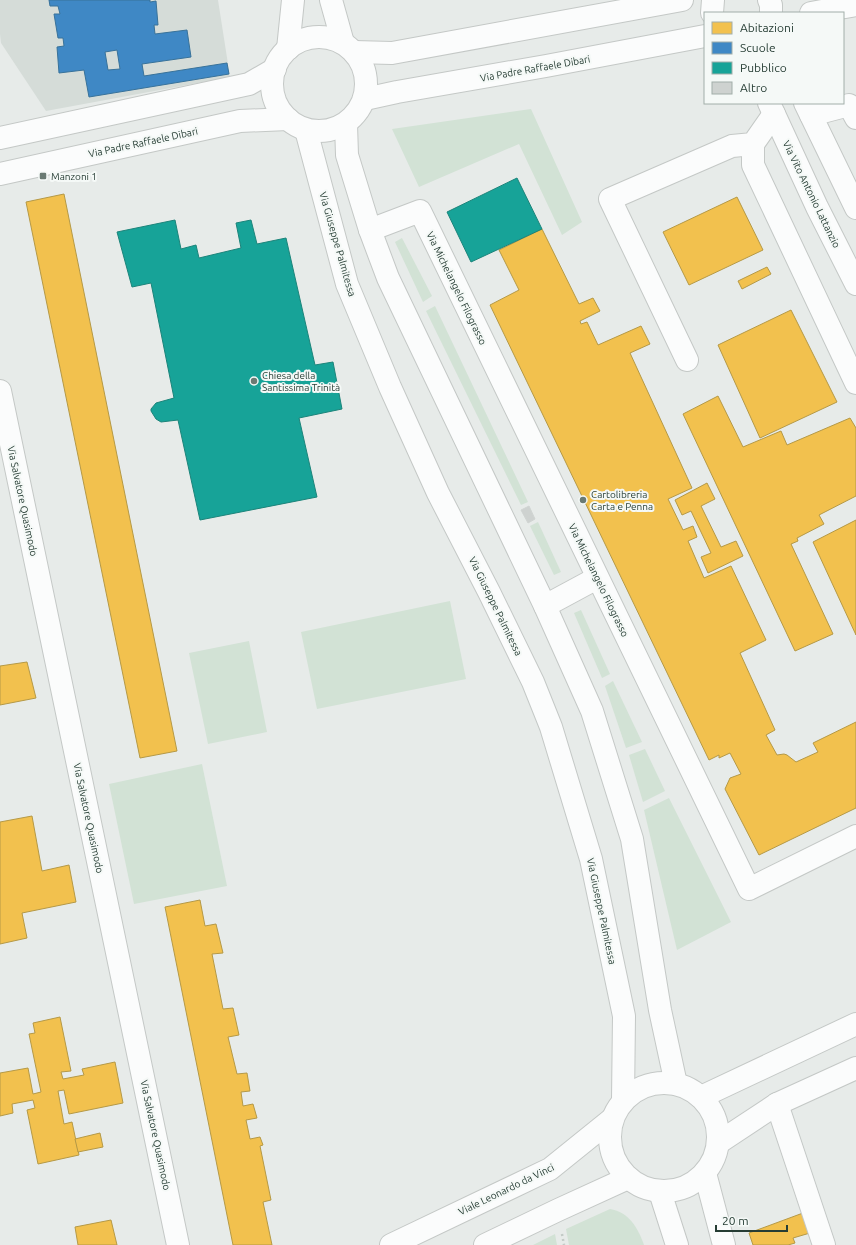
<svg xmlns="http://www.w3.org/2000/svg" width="856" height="1245" font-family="Ubuntu,sans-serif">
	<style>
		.built { fill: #d5dcd8 }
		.green { fill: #d2e2d5 }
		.homes { fill: #f2c14e; stroke: #b59946 }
		.schools { fill: #3f88c5; stroke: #38729a; fill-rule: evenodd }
		.public { fill: #17a398; stroke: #1c847a }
		.building { fill: #ced2d0; stroke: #d0d4d2 }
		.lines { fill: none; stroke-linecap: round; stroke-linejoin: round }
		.minor-casing { stroke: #c4c8c6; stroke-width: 24 }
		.path { stroke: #c3cac6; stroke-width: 2.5; stroke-dasharray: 2 3; stroke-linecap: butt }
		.minor { stroke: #fbfcfc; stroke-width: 22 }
		.poi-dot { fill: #6a7a73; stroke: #f5f9f7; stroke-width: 1.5 }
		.labels { text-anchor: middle; stroke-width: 4; stroke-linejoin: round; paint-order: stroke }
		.street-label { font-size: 10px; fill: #263d34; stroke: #f5f9f7 }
		.poi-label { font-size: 10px; fill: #263d34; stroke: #f5f9f7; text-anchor: start }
	</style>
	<rect width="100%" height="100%" fill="#e7ebe9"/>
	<polygon class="built" points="0,0 218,0 230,77 46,111 1,43 0,34"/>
	<g class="green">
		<polygon points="531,109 582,222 562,235 519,144 419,187 392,129"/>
		<polygon points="402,238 432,296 423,302 395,242"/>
		<polygon points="435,306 528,502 521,505 426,311"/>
		<polygon points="538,522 561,572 554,575 530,526"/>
		<polygon points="450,601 466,679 317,709 301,632"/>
		<polygon points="581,610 610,674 602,678 574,613"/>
		<polygon points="249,641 267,732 208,744 189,653"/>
		<polygon points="613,681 642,742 626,748 605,686"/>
		<polygon points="645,749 665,791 643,802 629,755"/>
		<polygon points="202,764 227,886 134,904 109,784"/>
		<polygon points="669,798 731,922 677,950 644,810"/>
		<path d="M610 1209C629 1212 638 1228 644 1245H569L566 1229Z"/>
		<polygon points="555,1234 557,1245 533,1245"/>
	</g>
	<g class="homes">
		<polygon points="64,194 177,751 140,758 26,202"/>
		<polygon points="737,197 763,250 689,285 663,232"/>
		<polygon points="542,229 579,304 593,298 600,311 580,321 581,324 587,322 598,345 641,326 650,344 630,353 692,488 668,499 683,530 693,526 697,537 688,541 704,578 731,566 766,640 740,653 775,730 766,735 777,755 784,754 787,755 796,762 818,752 813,743 856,722 856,808 759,855 725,789 730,778 741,774 730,753 719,758 719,755 709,760 490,305 519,290 499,250"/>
		<polygon points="767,267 771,274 742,289 738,281"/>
		<polygon points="791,310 837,402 760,438 718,345"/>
		<polygon points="718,396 743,447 781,431 787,445 850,418 856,428 856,496 819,515 824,524 797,538 798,541 791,544 833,634 795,651 683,414"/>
		<polygon points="707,483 715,499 701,506 721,547 736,541 743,556 708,573 701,557 711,553 691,511 682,515 675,500"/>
		<polygon points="856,520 856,635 813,542"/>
		<polygon points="27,662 36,698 0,705 0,666"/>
		<polygon points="32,816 42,871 69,865 76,902 22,913 27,938 0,944 0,822"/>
		<polygon points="200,900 205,926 216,924 223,953 212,954 223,1009 233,1008 239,1035 228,1037 237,1074 247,1073 250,1091 241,1092 243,1106 253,1104 257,1118 246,1120 250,1139 260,1137 263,1145 260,1146 271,1200 263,1202 272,1245 233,1245 165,907"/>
		<polygon points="60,1017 71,1071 61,1072 63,1079 84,1075 82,1069 115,1062 123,1103 69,1114 64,1090 58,1091 64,1124 72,1122 79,1155 38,1164 27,1110 35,1108 33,1100 12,1104 13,1113 0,1116 0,1073 28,1068 33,1094 41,1092 29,1034 35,1033 33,1023"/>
		<polygon points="100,1133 103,1147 78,1152 75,1139"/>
		<polygon points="803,1213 810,1233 793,1238 795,1243 788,1245 753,1245 749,1233"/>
		<polygon points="111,1220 117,1245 78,1245 75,1227"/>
	</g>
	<path class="schools" d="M49 0H150V2L156 1 158 25H154L155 34 187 30 191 57 142 64 144 76 227 63 229 74 89 97 84 70 59 73 57 47 64 46 63 38H58L54 14H60L58 6H50ZM117 50 120 69 108 70 105 52Z"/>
	<g class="public">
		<polygon points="517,178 542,229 471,262 447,212"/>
		<polygon points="175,220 181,249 196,245 199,258 241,248 236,223 251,220 257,244 286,238 315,365 333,362 342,409 299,418 317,497 200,520 178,420 161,422 156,419 151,411 151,409 156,403 174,398 151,283 132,287 117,232"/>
	</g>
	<polygon class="building" points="529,506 535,519 528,523 521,510"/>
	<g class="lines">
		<g class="minor-casing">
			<g id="minor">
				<polyline points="331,0 343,43"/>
				<polyline points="769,0 771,5 771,13"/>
				<polyline points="712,13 713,0"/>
				<polyline points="811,13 856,5"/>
				<circle cx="319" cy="84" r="47"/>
				<polyline points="288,49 293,0"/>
				<polyline points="354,52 392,53 682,0"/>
				<polyline points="365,99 397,92 546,66 705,36"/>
				<polyline points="769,103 817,207 856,284"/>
				<polyline points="805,103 856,208"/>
				<polyline points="811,115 849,105 856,118"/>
				<polyline points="346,124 347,155 370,230 388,278 545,606 592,711 632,839 660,1010 676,1084"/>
				<polyline points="306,130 347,284 390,387 438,493 489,592 533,682 551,727 591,859 624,1016 623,1100"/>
				<polyline points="0,138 249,84 275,69"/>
				<polyline points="753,144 753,165 856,383"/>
				<polyline points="0,174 240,121 288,119"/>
				<polyline points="370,230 420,211 749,889 856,836"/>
				<polyline points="687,360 610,199 732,146 753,144 774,114"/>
				<polyline points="0,391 178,1245"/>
				<polyline points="545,606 597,578"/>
				<circle cx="664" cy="1137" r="54"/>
				<polyline points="701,1097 856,1024"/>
				<polyline points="777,1104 824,1245"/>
				<polyline points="718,1143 777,1104 856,1068"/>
				<polyline points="705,1173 724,1245"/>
				<polyline points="660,1192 677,1245"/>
				<polyline points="391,1245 550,1169 612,1119"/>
				<polyline points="485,1245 558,1210 628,1178"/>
			</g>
		</g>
		<polyline class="path" points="562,1234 564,1245"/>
		<use href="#minor" class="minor"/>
	</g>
	<g class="poi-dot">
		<rect x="39" y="172" width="8" height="8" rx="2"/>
		<circle cx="254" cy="381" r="4"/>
		<circle cx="583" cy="500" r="4"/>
	</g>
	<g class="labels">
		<g class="street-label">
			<text transform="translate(535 68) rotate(-10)" y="4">Via Padre Raffaele Dibari</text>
			<text transform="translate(143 142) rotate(-12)" y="4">Via Padre Raffaele Dibari</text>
			<text transform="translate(812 194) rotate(64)" y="4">Via Vito Antonio Lattanzio</text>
			<text transform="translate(338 244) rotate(74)" y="4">Via Giuseppe Palmitessa</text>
			<text transform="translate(457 288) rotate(64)" y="4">Via Michelangelo Filograsso</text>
			<text transform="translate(23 501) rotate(78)" y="4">Via Salvatore Quasimodo</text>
			<text transform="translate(599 580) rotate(64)" y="4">Via Michelangelo Filograsso</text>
			<text transform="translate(496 606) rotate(64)" y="4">Via Giuseppe Palmitessa</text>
			<text transform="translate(89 818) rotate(78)" y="4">Via Salvatore Quasimodo</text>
			<text transform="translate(602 911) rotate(78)" y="4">Via Giuseppe Palmitessa</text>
			<text transform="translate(156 1135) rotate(78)" y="4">Via Salvatore Quasimodo</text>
			<text transform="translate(506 1189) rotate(-26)" y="4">Viale Leonardo da Vinci</text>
		</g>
		<g class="poi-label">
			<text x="51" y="180">Manzoni 1</text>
			<text x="262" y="379">Chiesa della<tspan x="262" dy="12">Santissima Trinità</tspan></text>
			<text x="591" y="498">Cartolibreria<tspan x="591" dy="12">Carta e Penna</tspan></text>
		</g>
	</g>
	<rect x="704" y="12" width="140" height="92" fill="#f5f9f7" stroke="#a2aea9"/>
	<rect x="712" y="22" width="20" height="12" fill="#f2c14e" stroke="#a2aea9"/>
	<text x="740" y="32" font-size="12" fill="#263d34">Abitazioni</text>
	<rect x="712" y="42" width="20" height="12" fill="#3f88c5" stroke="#a2aea9"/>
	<text x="740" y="52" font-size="12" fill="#263d34">Scuole</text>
	<rect x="712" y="62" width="20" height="12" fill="#17a398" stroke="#a2aea9"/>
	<text x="740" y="72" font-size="12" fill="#263d34">Pubblico</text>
	<rect x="712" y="82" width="20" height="12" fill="#ced2d0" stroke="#a2aea9"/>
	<text x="740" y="92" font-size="12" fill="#263d34">Altro</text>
	<path d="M716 1225v6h71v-6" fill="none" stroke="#263d34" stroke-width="2"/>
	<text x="722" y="1225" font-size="12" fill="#263d34" stroke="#f5f9f7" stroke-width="3" paint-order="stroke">20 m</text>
</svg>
